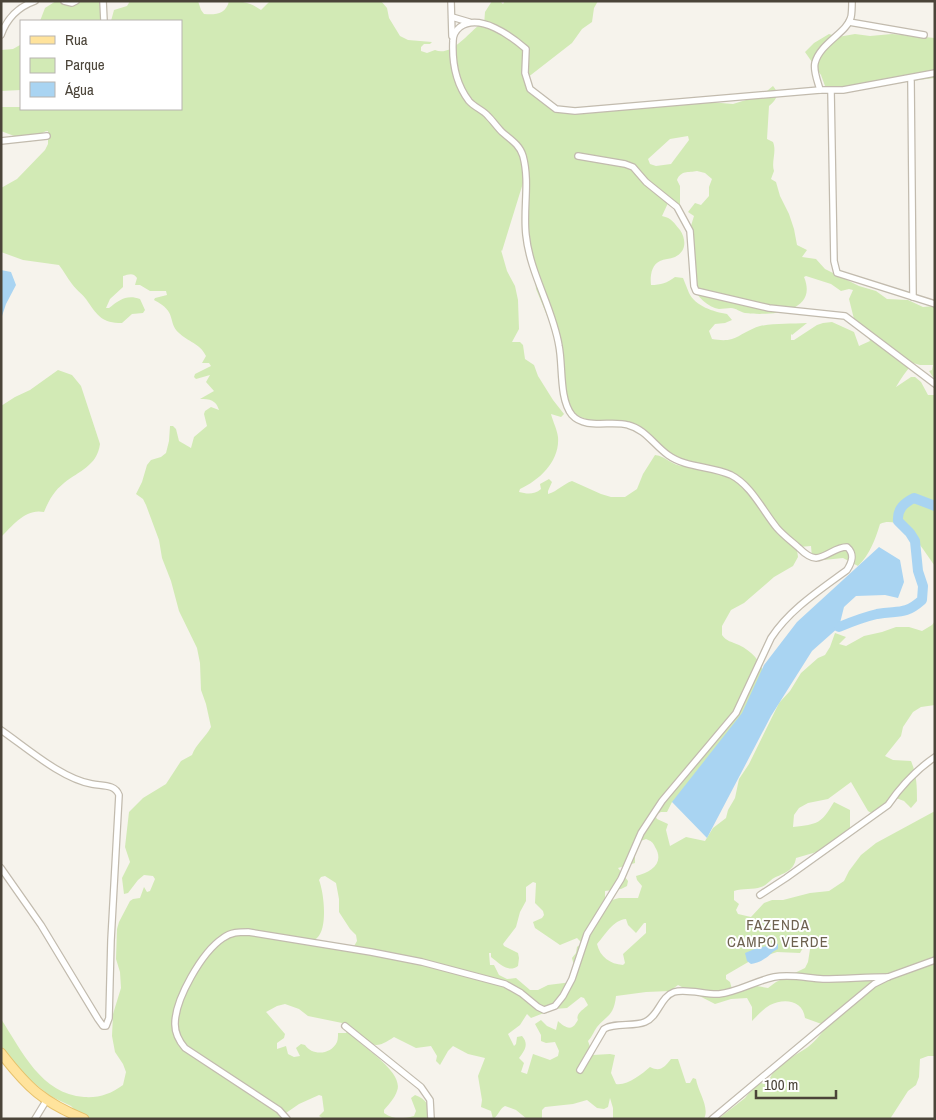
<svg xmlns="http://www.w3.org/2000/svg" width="936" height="1120" font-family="'Archivo Narrow',sans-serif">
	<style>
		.green { fill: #d2eab5; fill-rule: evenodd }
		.water { fill: #a9d4f2 }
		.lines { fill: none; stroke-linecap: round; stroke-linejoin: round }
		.river { stroke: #a9d4f2; stroke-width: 10 }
		.street-casing { stroke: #c2bbae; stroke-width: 8 }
		.primary-casing { stroke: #e6c16a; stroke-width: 11 }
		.street { stroke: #fff; stroke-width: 5.5 }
		.primary { stroke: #ffe39c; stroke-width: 9 }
		.labels { text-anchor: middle; stroke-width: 4; stroke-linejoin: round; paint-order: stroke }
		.neighbourhood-label { font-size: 15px; letter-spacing: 1px; fill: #6e6250; stroke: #fff }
	</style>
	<rect width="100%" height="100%" fill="#f6f3ec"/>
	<g class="green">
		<polygon points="56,1 101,1 105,21 40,21 45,8"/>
		<path d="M130 1H198L201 10 204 14C216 15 226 14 229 1 241 1 250 2 261 10L270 1H381L387 8 389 18 400 36 408 40 432 42 430 44H424L421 47V51L427 53 435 50C450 57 467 35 478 26L484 25 485 12 492 1H500L503 4 505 1H598L594 8 592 22 582 29 572 43 527 78 528 89 534 96 556 106 577 109 648 108 673 104 709 102 733 104 762 95 773 86C780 94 777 99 769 106L767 139 773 142C777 152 771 162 774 171L771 179 776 182 780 196 789 214 794 229 797 245 807 250 802 257 816 259 825 269 859 286 876 291 887 299 908 300 923 307 935 306V380L929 371 932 370 933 365H920L913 363C907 370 901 378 896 387L911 377H915L921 382 928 395H935V566C923 550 903 513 880 524 875 540 870 554 858 566L843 558 814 561 812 557 811 546 799 547 797 550 798 557 793 566 774 577 744 603 731 610 722 626V635C726 641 732 642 739 645 755 653 763 664 766 682L681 803 672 802 667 812H661L655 815 657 819 668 824 666 830 670 846 686 837 705 841 713 828 726 818 728 810 735 798 739 779 749 764 779 703 790 691 801 673 818 658 825 655 830 647 835 633 846 637 839 644 846 646 864 636 882 632 896 627H909L922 631 932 625 935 621V705L921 707 913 712 903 727 901 736 885 756 893 760 911 761C917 775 917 787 917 801L911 808 904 801 896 798 884 811 876 816 868 811 851 782 828 799 808 803 799 808 794 815 793 827C818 824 821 824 834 802L850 810V829L820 851 796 858C794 871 784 873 774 878 770 880 766 886 761 887 753 890 743 888 734 891V900L739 904 736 910 738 914 751 917 764 903 772 900H783L810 893 829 891 844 881 849 871 861 855 876 843 935 811V1056H928L920 1059 919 1077 916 1085 908 1091 890 1119H718L745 1098 754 1087 761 1083 768 1084C773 1065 790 1059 805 1049 813 1044 821 1034 827 1026L805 1018C803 1000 784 998 770 1005 763 1009 757 1016 752 1021V1007L747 998 731 999 715 1004 678 985 670 991 646 992 616 996C614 1016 607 1015 597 1027 594 1031 592 1037 588 1041L593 1055 610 1054 615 1055 611 1073 616 1084C627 1086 642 1074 650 1067 660 1072 664 1068 671 1059H678L686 1083H690L693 1078 696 1079C698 1092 710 1107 704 1119H613V1108L610 1098 608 1107 604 1109 597 1108 587 1100 573 1104 545 1107 542 1110V1119H527L516 1110 505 1106C499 1109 499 1115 493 1119L491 1111 481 1107 482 1100 478 1076 485 1058 468 1054 453 1046 448 1051 440 1065 436 1061 437 1056 431 1046 416 1048 394 1037C375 1050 374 1045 355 1036L358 1041C369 1051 404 1074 397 1091 395 1098 388 1105 384 1110V1113C394 1120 402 1119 414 1116L416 1111 411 1098 415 1095C427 1099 430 1107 432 1119H324L319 1116 324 1111 322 1096 319 1095 299 1104 286 1113 289 1119H83L71 1106 50 1096 23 1074 5 1053 1 1046V1019C22 1051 41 1094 84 1097 99 1098 111 1094 123 1085L126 1072 123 1064 115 1052 112 1036 113 1014 121 988 120 972 116 959 117 929 119 922 130 901 133 899 140 898 144 887 147 892 150 891 155 879 153 876 144 875 138 880 128 893 124 894 122 878 130 862 125 847 129 812 143 798 166 784 181 761 192 755C196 744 205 738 211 727L206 704 201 690 200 663 197 648 179 611 171 581 162 558 159 540 146 505 143 499 136 494 142 482 147 465 151 460 161 457 166 453 169 441 170 426H173L176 429 179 441 191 448 194 437 207 426 204 414 205 411 211 407 219 410C216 400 210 399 200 399L214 391 206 382 210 375 196 379 194 377 195 374 211 366 209 363H202L206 356C200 343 188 342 179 333 167 322 178 312 154 300L155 298 167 295 166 291H150L140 285H135L137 278C133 272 128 275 123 276V287L110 299 106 308H109C119 300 127 294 140 299L145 310 143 313 132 314 122 323C102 323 98 316 88 302 84 295 77 291 72 284 67 278 64 271 59 265L23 260 1 252V188L17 179 45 150 48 144V131C42 131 37 139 30 142L1 131V107H21V109H181V21H111L114 10 127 6ZM688 136 689 140 671 164 656 166 650 164 648 159 670 139ZM697 171 705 173 712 179 709 187V196L701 205 695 203 688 212 694 216 690 229 693 232V287C697 297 708 307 719 309 723 309 727 308 731 308 736 308 740 312 745 313 769 316 819 313 804 277L806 276 831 284 841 291 849 289 853 290 849 299 854 319 868 336 870 341 859 346 854 332 832 322 823 323 817 325 794 340H791V334L792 335 807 323C791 324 776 323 760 326 749 329 741 336 732 339 725 341 719 340 712 339L709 331 715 324 725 323 732 320 727 314C714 312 695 306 689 293 687 288 685 283 683 278L675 277C667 283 661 285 651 285 650 277 651 265 660 261 664 259 670 259 675 257 687 251 686 239 680 230 674 223 672 218 662 216L668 203 679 207 680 206V186L677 180C681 170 688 173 697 171ZM523 183H526L528 250 534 270 536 289 557 340 568 407 576 415 588 420 640 426 665 451 686 466C672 467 667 456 655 455L643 474 637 489 625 497H611L601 494 572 481C563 484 558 491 548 494V491L552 482 549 479 540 484 541 489C534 495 527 494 519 492L520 489C540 480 560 461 558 437 557 429 553 422 551 414L561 417 564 414 553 400 538 376 534 365 525 359 523 345 520 342H512L519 329 518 300 515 286 507 271 501 250 502 251ZM646 839C651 841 653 842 655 847 665 863 651 872 636 876L637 880 642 886 638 898H619L605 902V891L621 889 627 886 628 881 618 868 635 863V850L638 842ZM325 876 336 883 339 899V912L350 929 356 935 357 941 353 948 308 945C310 942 314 941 317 938 328 928 324 893 319 880L321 877ZM533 882 536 883 535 903 543 911 544 915 542 918 533 922 535 928 560 945 577 938 582 943 577 947 576 953 572 958C574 966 578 975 572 982L548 985 538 990H530L516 978 507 979 499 975 494 965H490L489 953H491V957C500 964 508 973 518 966L519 958 518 953 504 946 503 944 516 927 520 912 526 901V887ZM626 919 628 925 636 933 644 923H646V933L623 954 625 963 623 965C610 964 600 957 597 944 605 935 613 920 626 919ZM809 942 811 943 808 962 805 968 776 982 768 988 751 985 732 989 730 982 726 979V975L750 961 777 952 800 953 804 946ZM581 997 584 998 588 1005C585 1008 580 1011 578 1015 576 1021 580 1017 576 1023 571 1032 563 1026 558 1021L556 1030 547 1026 541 1020 535 1024 541 1035V1041L546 1043 555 1042 559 1051 558 1056 550 1060 533 1054 527 1074 521 1072 524 1063 519 1058C525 1050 529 1044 522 1036L517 1037 516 1044 514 1046 508 1034 520 1025 527 1014 531 1018 554 1009 567 1008ZM285 1004 299 1009 308 1016 347 1024 349 1028 346 1033H338C338 1036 338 1039 337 1042 331 1055 312 1056 305 1045L301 1044 296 1048 300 1056 294 1057 288 1054 286 1046 277 1049V1043L284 1038 285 1034 267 1013 266 1012 277 1006Z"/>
		<path d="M829 34 838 37 855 34 870 36 892 34 935 38V78C921 80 908 81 895 83 872 86 846 99 825 86L821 75 805 52 814 43Z"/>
		<polygon points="20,45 21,45 21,90 1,91 1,50 13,49"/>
		<path d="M58 370 72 375 81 386 100 444C97 466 79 471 64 483 54 491 49 500 44 512 26 508 13 525 1 537V406L15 397 30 390Z"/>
	</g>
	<g class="water">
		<polygon points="1,270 11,272 16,285 6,304 1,319"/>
		<polygon points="879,547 900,560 904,582 898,598 885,595 856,596 844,607 839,627 812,651 771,716 707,838 672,802 742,713 764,665 797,622"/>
		<path d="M778 944V949C772 951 770 956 764 959 760 962 756 963 751 964L747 961 745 953 757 948Z"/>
	</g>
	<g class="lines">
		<path class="river" d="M839 627C851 622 864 617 877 614 898 610 904 616 922 600L923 586 918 571 915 541 910 533 898 521C897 509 904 503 914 498L935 506"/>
		<g class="street-casing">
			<g id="street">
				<polyline points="64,1 72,3 76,1"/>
				<polyline points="103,1 104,21"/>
				<polyline points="451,1 452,36"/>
				<path d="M852 1C852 6 852 12 851 17 847 33 820 43 815 63 813 71 818 82 820 90H843L935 73"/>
				<polyline points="452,17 469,22"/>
				<polyline points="849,22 924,35"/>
				<path d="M1 35C7 18 18 7 35 1"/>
				<polyline points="911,81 913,297"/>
				<polyline points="831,91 834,261 837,273 935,304"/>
				<polyline points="1,141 47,136"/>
				<polyline points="578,156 625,164 633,167 646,182 677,207 690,231 694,286 696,291 769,308 845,316 935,384"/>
				<path d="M1 730C27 748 62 779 92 784 102 786 115 784 119 795L111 940 109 1018 106 1026H103L98 1019 41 925 1 868"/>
				<path d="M760 895 786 878 888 805C901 786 916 770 935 757"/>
				<polyline points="345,1026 421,1087 430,1100 431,1119"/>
				<path d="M580 1070 604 1029C615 1022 633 1027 645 1022 659 1016 660 997 674 992 686 988 706 995 719 994 738 992 755 981 774 977 791 974 806 978 823 979 845 979 866 977 888 977"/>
				<polyline points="35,1119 46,1101"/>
				<path d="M287 1119 279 1110 185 1048C179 1041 175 1033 175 1024 175 999 202 952 223 938 231 932 239 932 248 932L371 952 422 962 505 984 521 993 538 1007 544 1010 555 1006 563 996 572 979 587 934 621 879 641 833 662 801 736 713 771 638C790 609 820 590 847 570 852 562 855 554 847 547 835 547 827 557 816 558 809 558 803 552 799 548 791 541 783 535 777 528 763 511 751 485 731 475 711 466 686 468 668 455 654 445 645 429 628 425 612 420 585 430 572 415 559 399 563 366 559 346 553 308 530 274 526 235 523 209 530 182 523 156 520 145 510 139 502 132 497 127 493 121 488 116 483 110 474 107 469 101 456 84 452 62 453 41 453 36 455 31 460 27 480 13 511 36 526 49L525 73 530 89 556 109 575 111 820 90"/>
				<polyline points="712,1119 874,984 888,977 935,960"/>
			</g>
		</g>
		<g class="primary-casing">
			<path id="primary" d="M1 1053C28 1088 43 1102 84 1119"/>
		</g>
		<use href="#street" class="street"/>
		<use href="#primary" class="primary"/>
	</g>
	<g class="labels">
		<g class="neighbourhood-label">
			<text x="778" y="930">FAZENDA<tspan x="778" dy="17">CAMPO VERDE</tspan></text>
		</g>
	</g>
	<rect width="936" height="1120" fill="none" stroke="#4b4439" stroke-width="5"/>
	<rect x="20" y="20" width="162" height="90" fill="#ffffff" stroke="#b7b4b0"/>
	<rect x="30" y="36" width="25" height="8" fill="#ffe39c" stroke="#b7b4b0"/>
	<text x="65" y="45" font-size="15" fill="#4b4439">Rua</text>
	<rect x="30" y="58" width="25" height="15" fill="#d2eab5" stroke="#b7b4b0"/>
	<text x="65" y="70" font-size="15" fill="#4b4439">Parque</text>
	<rect x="30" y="82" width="25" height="15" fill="#a9d4f2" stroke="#b7b4b0"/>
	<text x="65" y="95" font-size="15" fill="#4b4439">Água</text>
	<path d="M756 1090v8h80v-8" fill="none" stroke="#4b4439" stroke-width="2.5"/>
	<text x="764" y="1090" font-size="15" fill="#4b4439" stroke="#ffffff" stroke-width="4" paint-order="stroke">100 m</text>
</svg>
